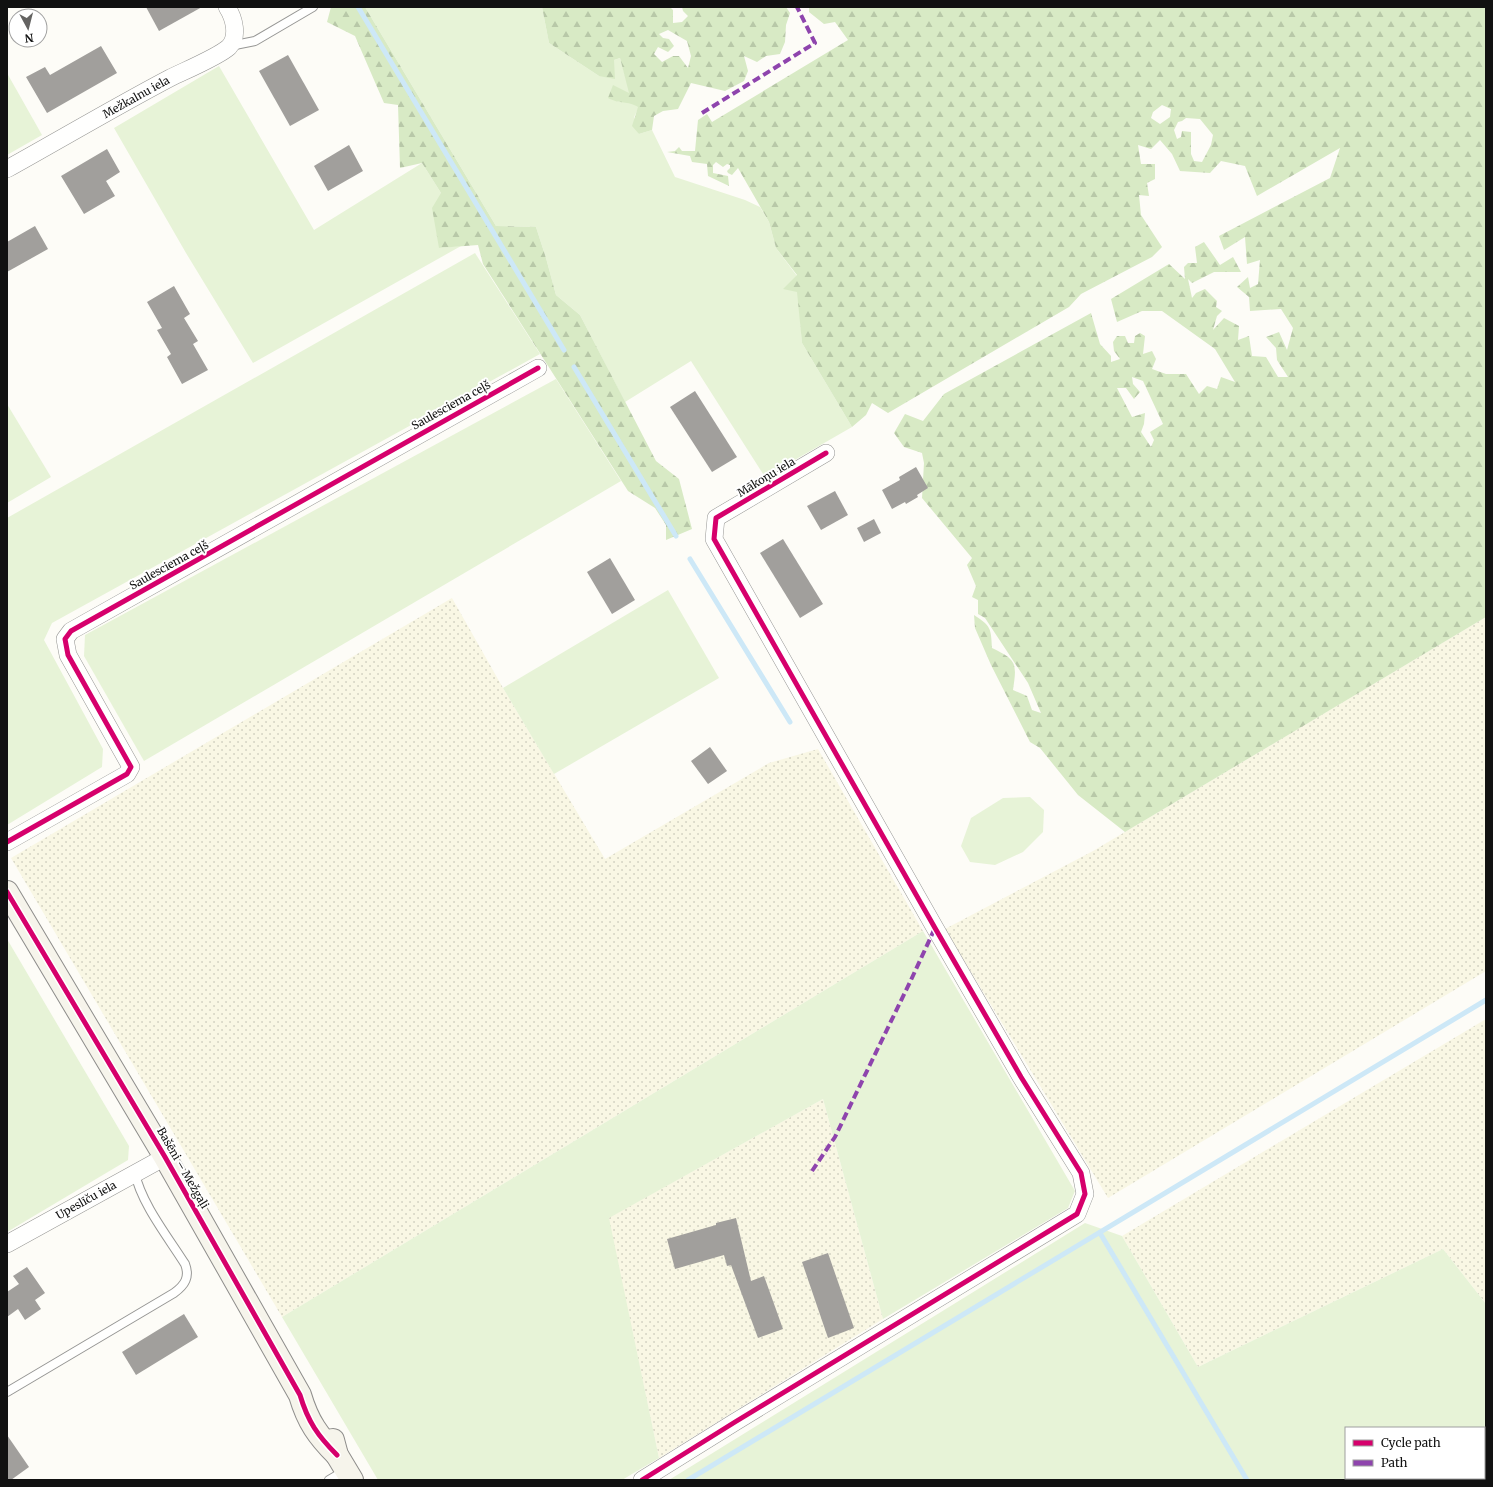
<svg xmlns="http://www.w3.org/2000/svg" width="1493" height="1487" font-family="Merriweather,serif">
	<style>
		.farmland { fill: url(#farmland-dots) }
		.grass { fill: #e7f3d7; fill-rule: evenodd }
		.forest { fill: url(#forest-firs); fill-rule: evenodd }
		.lines { fill: none; stroke-linecap: round; stroke-linejoin: round }
		.stream { stroke: #cde8f7; stroke-width: 5 }
		.building { fill: #a19f9c }
		.lane-casing { stroke: #979795; stroke-width: 10 }
		.street-casing { stroke: #979795; stroke-width: 18 }
		.secondary-casing { stroke: #8e8d8b; stroke-width: 24 }
		.lane { stroke: #fffffe; stroke-width: 8 }
		.street { stroke: #fffffe; stroke-width: 17 }
		.secondary { stroke: #f6f4eb; stroke-width: 22 }
		.quiet { stroke: #8e44ad; stroke-width: 4; stroke-dasharray: 8 4; stroke-linecap: butt }
		.cycleway-casing { stroke: #fff; stroke-width: 8 }
		.cycleway { stroke: #d6006c; stroke-width: 5 }
		.labels { text-anchor: middle; stroke-width: 4; stroke-linejoin: round; paint-order: stroke }
		.street-label { font-size: 11px; fill: #111; stroke: #fff }
	</style>
	<defs>
		<pattern id="farmland-dots" width="8" height="8" patternUnits="userSpaceOnUse"><rect width="8" height="8" fill="#f9f7e4"/><path d="M2 2h.1M6 6h.1" fill="none" stroke="#d4d3c3" stroke-width="1.8" stroke-linecap="round"/></pattern>
		<pattern id="forest-firs" width="22" height="20" patternUnits="userSpaceOnUse"><rect width="22" height="20" fill="#d8eac5"/><path d="M5 1l3.5 6h-7zM16 11l3.5 6h-7z" fill="#b8c8a8"/></pattern>
	</defs>
	<rect width="100%" height="100%" fill="#fdfcf7"/>
	<g class="farmland">
		<polygon points="452,598 503,688 605,859 769,763 818,749 923,931 282,1317 11,858"/>
		<polygon points="1486,617 1486,971 1108,1198 945,929 1093,851"/>
		<polygon points="1486,1019 1486,1304 1443,1249 1198,1367 1122,1236"/>
		<polygon points="823,1099 883,1319 659,1458 608,1218"/>
	</g>
	<g class="grass">
		<polygon points="365,7 542,7 549,43 599,76 614,60 620,58 630,93 617,102 631,102 639,107 634,117 639,134 652,130 675,177 745,200 760,207 769,222 776,248 797,276 802,343 852,427 765,477 691,361 625,402 580,315 556,295 546,258 536,227 496,226"/>
		<polygon points="219,66 314,230 422,163 441,193 439,248 461,246 253,363 186,253 114,128"/>
		<polygon points="7,73 42,135 7,155"/>
		<polygon points="475,253 540,354 52,623 44,640 103,749 102,767 7,825 7,518"/>
		<polygon points="556,379 621,481 144,761 84,656 85,635"/>
		<polygon points="7,404 51,477 7,503"/>
		<polygon points="668,590 719,678 554,774 503,688"/>
		<polygon points="1030,797 1044,810 1043,832 1023,852 995,865 970,862 961,846 971,818 1003,798"/>
		<polygon points="923,931 1075,1191 1068,1208 883,1319 823,1099 609,1218 659,1458 622,1480 378,1480 282,1317"/>
		<polygon points="7,939 129,1146 128,1160 7,1232"/>
		<path d="M1085 1223 1122 1236 1198 1367 1443 1249 1486 1304V1480H669ZM1346 1428H1484V1478H1346Z"/>
	</g>
	<g class="forest">
		<polygon points="331,7 365,7 496,226 536,227 546,258 556,295 580,315 656,461 679,479 692,529 666,540 666,525 655,508 628,491 483,264 478,245 439,248 432,208 441,193 422,163 400,168 398,105 384,103 355,36 327,22"/>
		<path d="M542 7H670L673 10V23L682 22 688 16 683 11 682 7H786L790 13 786 25 785 42 780 54 766 56 757 62 744 56 748 71 744 81 725 91 691 83 678 109 663 111 654 116 652 130 639 134 632 126 638 107C627 100 621 105 608 98L613 85 629 93 620 58 614 60 615 79 599 76 549 43ZM668 30 687 41 691 56 688 68 679 56H673L662 62 654 54 658 47 668 52 674 46 669 39 663 38 659 34Z"/>
		<path d="M809 7H1486V617L1125 832 1078 795 1040 748 1030 742 991 665 975 628 974 615C991 626 991 628 992 648 1017 660 1017 663 1013 690L1027 696 1032 710 1041 713 1028 683 985 618 978 614V600L972 597 976 586 967 565 972 558 922 498 924 463 922 453 904 447 894 433 905 414 923 421 944 394 1091 313 1100 344 1111 356V362L1120 359 1114 351 1113 342 1117 336H1125L1128 343H1134L1135 336 1140 333 1145 336 1143 354 1152 351 1156 359 1152 369 1166 374H1186L1199 394 1207 386 1217 389 1221 377 1235 382 1215 349 1162 311H1142L1117 322 1111 299 1169 264 1185 279 1184 267 1188 263H1197L1195 247 1204 242 1220 265 1233 257 1241 272H1214L1192 283 1188 279 1192 298 1196 293 1205 289 1217 301 1216 307 1222 311 1217 316 1213 330 1224 318 1239 326 1238 340 1249 336 1252 356 1266 357 1278 377H1288L1277 360 1276 348 1266 337 1279 332 1287 350 1293 328 1281 309 1250 311 1249 297 1237 287 1248 277 1250 288 1258 284 1260 260 1247 264 1245 237 1224 250 1219 236 1330 178 1340 148 1257 196 1245 166 1221 161 1210 173 1180 171 1172 154 1160 140 1151 149 1138 145 1141 164H1155V179L1147 183 1149 196 1139 195 1141 215 1162 247 1152 257 1081 294 1069 307 888 413 872 403 866 415 852 427 802 343 797 292 783 289 797 275 776 248 769 222 738 168 732 175 728 173 727 171 730 168V165L727 164 723 167 716 162 713 165V173L728 176 729 186 708 176 707 164 692 162 690 156 667 152 675 151 679 147 682 151H695L698 120 707 114 712 122 848 40 835 22 824 24 809 12ZM1162 105 1171 109 1170 117 1160 124 1151 118 1153 112ZM1186 118 1200 119 1213 135 1211 145 1202 162 1194 161 1191 154V132L1182 131 1181 137 1177 139 1174 130 1178 122 1182 121ZM1132 377 1143 381 1163 424 1150 432 1154 440 1151 447 1141 432 1144 424 1145 413 1132 417 1117 388H1126L1134 399 1140 392 1133 384Z"/>
	</g>
	<g class="lines">
		<g class="stream">
			<polyline points="358,7 564,350"/>
			<polyline points="574,367 676,536"/>
			<polyline points="690,559 790,722"/>
			<polyline points="1100,1233 1247,1480"/>
			<polyline points="688,1480 1486,1000"/>
		</g>
	</g>
	<g class="building">
		<polygon points="146,7 202,7 159,31"/>
		<polygon points="101,46 117,73 47,113 26,77 45,67 50,75"/>
		<polygon points="288,55 319,110 290,126 259,71"/>
		<polygon points="349,145 363,171 328,191 314,166"/>
		<polygon points="107,149 120,172 106,181 115,196 84,214 61,176"/>
		<polygon points="35,226 48,249 7,272 7,242"/>
		<polygon points="174,286 190,314 184,318 198,341 193,344 208,370 182,384 167,357 171,354 157,330 162,328 147,302"/>
		<polygon points="695,391 737,457 712,472 670,407"/>
		<polygon points="916,467 928,488 917,495 918,497 906,504 905,502 892,509 882,490 900,480 899,477"/>
		<polygon points="835,491 848,515 821,530 807,506"/>
		<polygon points="874,519 881,533 864,542 857,528"/>
		<polygon points="783,539 823,604 800,618 760,553"/>
		<polygon points="610,558 635,600 612,614 587,572"/>
		<polygon points="710,747 727,771 708,784 691,761"/>
		<polygon points="736,1218 751,1281 764,1276 783,1329 758,1338 731,1265 727,1266 724,1255 675,1269 667,1239 716,1225 716,1223"/>
		<polygon points="828,1253 854,1328 828,1338 802,1262"/>
		<polygon points="27,1267 45,1293 35,1300 41,1309 25,1320 18,1309 7,1317 7,1292 19,1284 13,1276"/>
		<polygon points="184,1314 198,1337 136,1375 122,1352"/>
		<polygon points="7,1435 29,1467 11,1480 7,1480"/>
	</g>
	<g class="lines">
		<g class="lane-casing">
			<g id="lane">
				<polyline points="230,46 255,41 313,7"/>
				<path d="M7 1392 174 1293C185 1285 190 1277 185 1264 168 1237 141 1203 135 1173"/>
				<polyline points="329,1480 346,1470"/>
			</g>
		</g>
		<g class="street-casing">
			<g id="street">
				<path d="M7 169C61 139 115 107 170 78 184 71 218 57 229 47 239 36 234 18 227 7"/>
				<polyline points="7,842 127,774 131,767 68,655 65,639 71,631 538,368"/>
				<polyline points="7,1244 165,1157"/>
				<polyline points="642,1480 735,1422 1077,1214 1085,1194 1081,1173 1021,1077 935,928 714,539 716,518 826,453"/>
			</g>
		</g>
		<g class="secondary-casing">
			<g id="secondary">
				<path d="M7 892 165 1157 300 1395C308 1422 318 1436 337 1455"/>
				<polyline points="333,1440 337,1455 352,1480"/>
			</g>
		</g>
		<use href="#lane" class="lane"/>
		<use href="#street" class="street"/>
		<use href="#secondary" class="secondary"/>
		<g class="quiet">
			<polyline points="702,113 815,43 797,7"/>
			<polyline points="812,1171 835,1137 911,980 935,928"/>
		</g>
		<g class="cycleway-casing">
			<g id="cycleway">
				<polyline points="7,842 127,774 131,767 68,655 65,639 71,631 538,368"/>
				<path d="M7 892 165 1157 300 1395C308 1422 318 1436 337 1455"/>
				<polyline points="642,1480 735,1422 1077,1214 1085,1194 1081,1173 1021,1077 935,928 714,539 716,518 826,453"/>
			</g>
		</g>
		<use href="#cycleway" class="cycleway"/>
	</g>
	<g class="labels">
		<g class="street-label">
			<text transform="translate(136 97) rotate(-29)" y="4">Mežkalnu iela</text>
			<text transform="translate(451 405) rotate(-29)" y="4">Saulesciema ceļš</text>
			<text transform="translate(766 477) rotate(-31)" y="4">Mākoņu iela</text>
			<text transform="translate(169 565) rotate(-29)" y="4">Saulesciema ceļš</text>
			<text transform="translate(183 1168) rotate(60)" y="4">Bašēni – Mežgaļi</text>
			<text transform="translate(86 1200) rotate(-29)" y="4">Upeslīču iela</text>
		</g>
	</g>
	<rect width="1493" height="1487" fill="none" stroke="#111111" stroke-width="16"/>
	<rect x="1345" y="1427" width="140" height="52" fill="#ffffff" stroke="#a0a0a0"/>
	<rect x="1353" y="1440" width="20" height="6" fill="#d6006c" stroke="#a0a0a0"/>
	<text x="1381" y="1447" font-size="12" fill="#111111">Cycle path</text>
	<rect x="1353" y="1460" width="20" height="6" fill="#8e44ad" stroke="#a0a0a0"/>
	<text x="1381" y="1467" font-size="12" fill="#111111">Path</text>
	<g transform="translate(28 28) rotate(173)"><circle r="19" fill="#ffffff" stroke="#a0a0a0"/>
	<path d="M0-3L7 15L0 10L-7 15Z" fill="#646362"/>
	<text y="-6" font-size="11" font-weight="bold" text-anchor="middle" fill="#111111">N</text>
	</g>
</svg>
